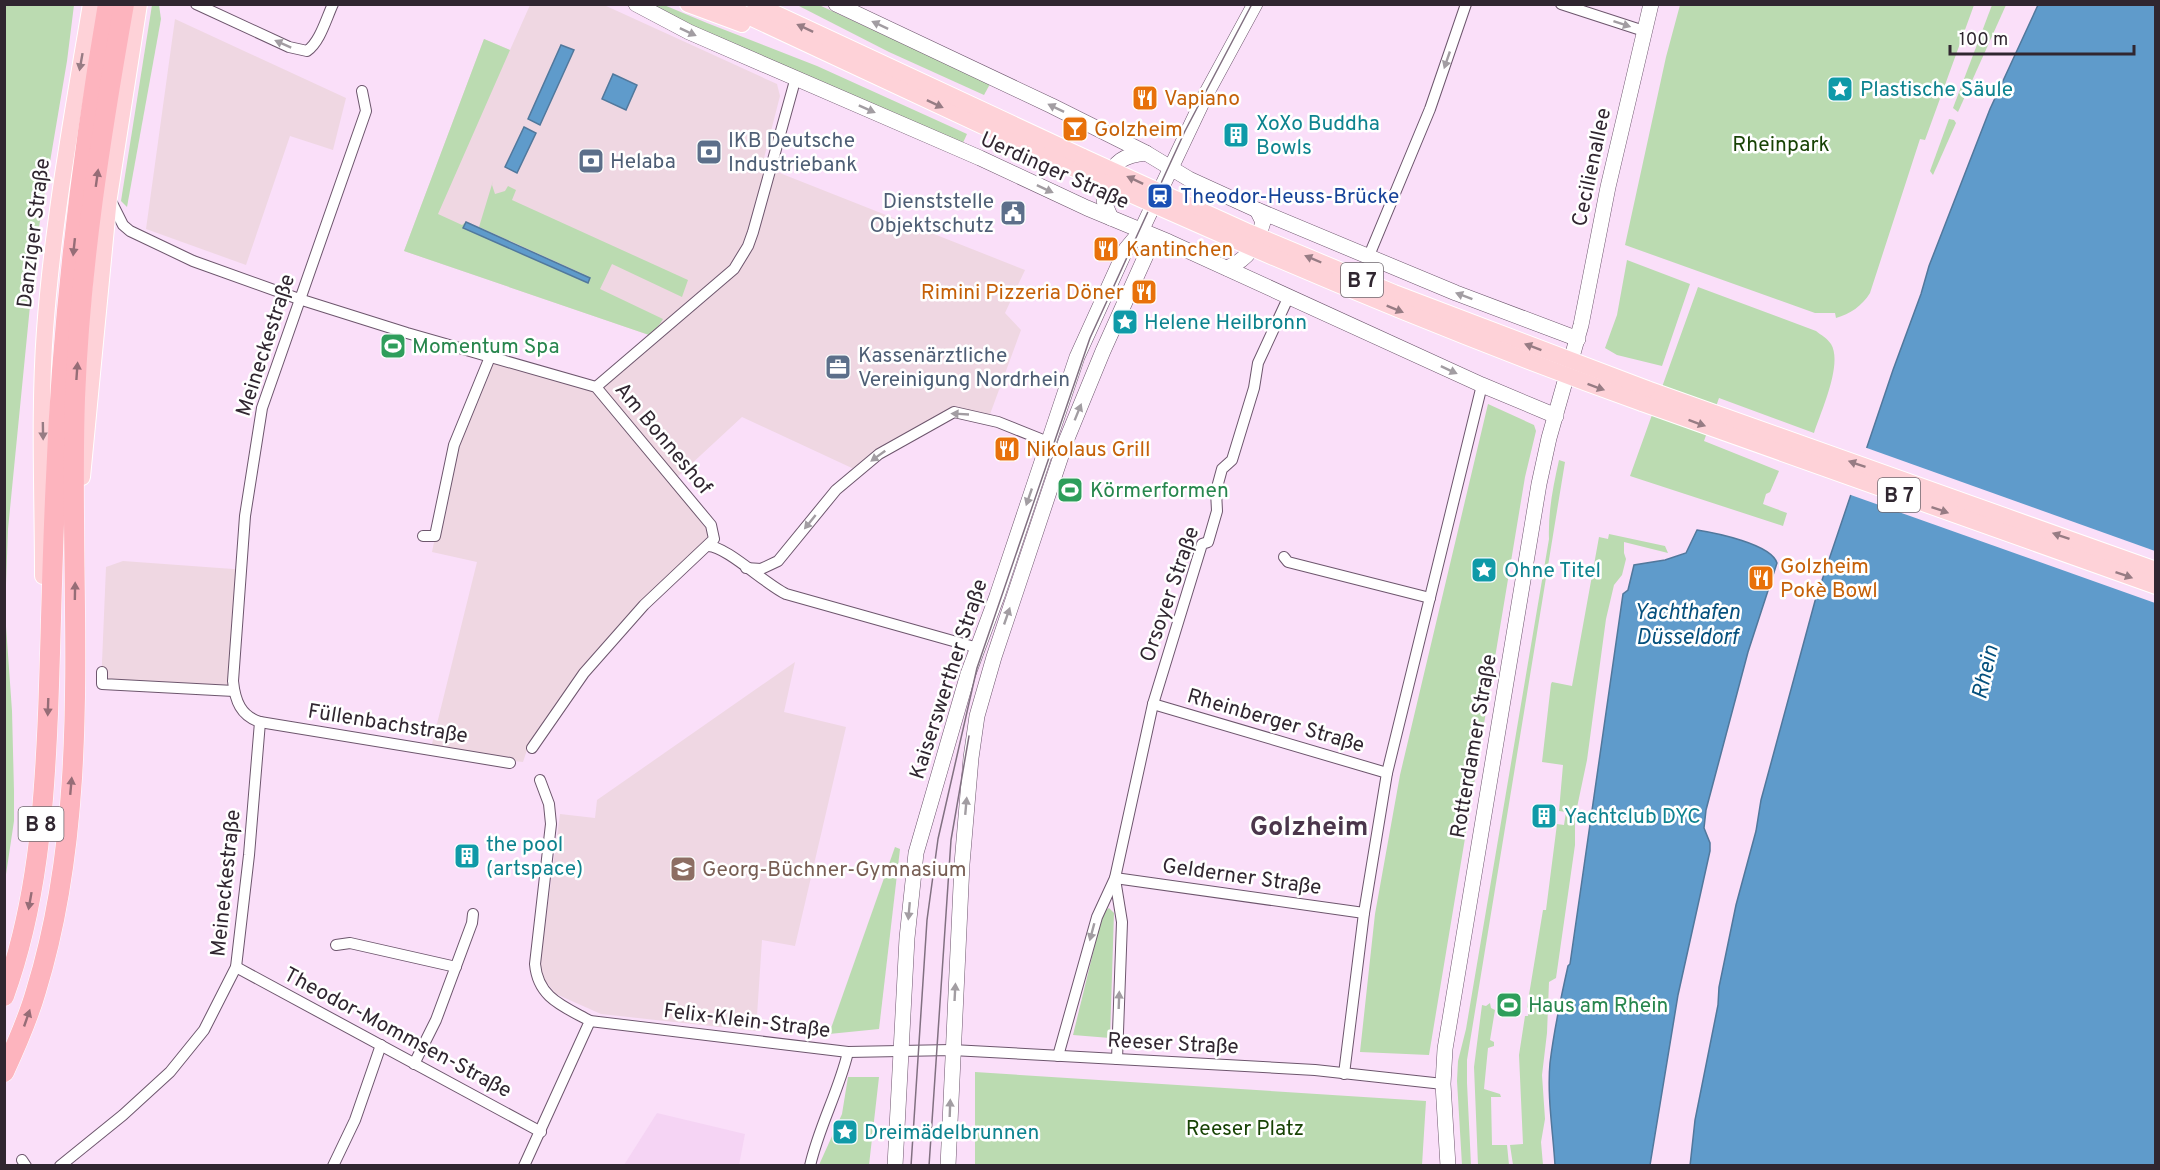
<svg xmlns="http://www.w3.org/2000/svg" width="2160" height="1170" font-family="Overpass,sans-serif">
	<style>
		.commercial { fill: #efd7e2 }
		.built { fill: #f5d4f4 }
		.education { fill: #efd7e3 }
		.green { fill: #bbdbb1 }
		.water { fill: #5f9bcb; stroke: #51789c; stroke-width: 1.5 }
		.pier { fill: #fadff9 }
		.lines { fill: none; stroke-linecap: round; stroke-linejoin: round }
		.street-casing { stroke: #6d566d; stroke-width: 12 }
		.secondary-casing { stroke: #6d566d; stroke-width: 16 }
		.primary-casing { stroke: #fff; stroke-width: 18 }
		.highway-casing { stroke: #fff; stroke-width: 21 }
		.street { stroke: #fff; stroke-width: 10 }
		.secondary { stroke: #fff; stroke-width: 15 }
		.primary { stroke: #fed2d8; stroke-width: 16 }
		.highway { stroke: #fdb4be; stroke-width: 20 }
		.tram { stroke: #817081; stroke-width: 1.5 }
		.primary-bridge-casing { stroke: #fff; stroke-width: 18; stroke-linecap: butt }
		.primary-bridge { stroke: #fed2d8; stroke-width: 16 }
		.oneway { fill: #a29da2 }
		.oneway2 { fill: #977c84 }
		.oneway3 { fill: #966d77 }
		.labels { text-anchor: middle; stroke-width: 5; stroke-linejoin: round; paint-order: stroke }
		.shield { fill: #fff; stroke: #6e676e; stroke-width: 1.5 }
		.shield-label { font-size: 20px; font-weight: bold; fill: #302630 }
		.culture-label { font-size: 21px; fill: #0d838f; stroke: #fff; text-anchor: start }
		.food-label { font-size: 21px; fill: #c56008; stroke: #fff; text-anchor: start }
		.service-label { font-size: 21px; fill: #4e5e75; stroke: #fff; text-anchor: start }
		.park-label { font-size: 21px; fill: #184305; stroke: #fff }
		.street-label { font-size: 21px; fill: #302630; stroke: #fff }
		.transit-label { font-size: 21px; fill: #164399; stroke: #fff; text-anchor: start }
		.leisure-label { font-size: 21px; fill: #27864d; stroke: #fff; text-anchor: start }
		.education-label { font-size: 21px; fill: #785e54; stroke: #fff; text-anchor: start }
		.water-label { font-size: 22px; font-style: italic; fill: #05507d; stroke: #fff }
		.district-label { font-size: 27px; font-weight: bold; fill: #4b364b; stroke: #fff }
	</style>
	<rect width="100%" height="100%" fill="#fadff9"/>
	<g class="commercial">
		<polygon points="530,5 604,5 777,84 780,96 762,166 1025,270 1005,313 1021,330 989,417 953,412 854,469 742,417 674,480 720,538 708,546 643,604 528,747 523,762 430,752 477,562 432,552 454,445 490,358 596,386 652,336 404,251 484,39 510,50"/>
		<polygon points="175,19 346,98 333,150 290,136 246,265 146,229"/>
		<polygon points="123,561 247,570 232,690 101,686 106,567"/>
	</g>
	<polygon class="built" points="657,1113 745,1134 739,1165 624,1165"/>
	<polygon class="education" points="795,662 784,712 846,727 795,946 762,940 756,1031 601,1014 556,994 543,978 540,963 560,814 595,818 597,800"/>
	<g class="green">
		<polygon points="5,4 74,5 67,61 36,245 8,529 5,612 12,711 14,791 14,821 5,881"/>
		<polygon points="152,5 159,5 161,19 127,207 121,201"/>
		<polygon points="651,5 664,5 707,23 817,66 967,134 962,145 687,24"/>
		<polygon points="797,5 819,5 990,84 984,95 889,52"/>
		<path d="M1680 5H1974L1925 140 1920 139 1870 293C1862 306 1850 314 1836 318L1835 313H1815L1625 245 1666 57Z"/>
		<polygon points="1992,5 2006,5 1958,112 1953,108"/>
		<polygon points="484,39 510,50 438,214 462,225 466,222 463,227 590,277 479,227 493,181 492,185 495,194 505,191 508,186 516,190 512,200 688,280 682,297 612,264 600,289 663,319 652,336 404,251"/>
		<polygon points="1949,119 1954,120 1956,123 1933,175 1930,171"/>
		<polygon points="1627,260 1690,284 1662,366 1617,355 1605,348 1617,315"/>
		<path d="M1698 287 1816 331C1821 335 1827 338 1831 344 1843 364 1821 411 1814 433L1719 398 1704 441 1779 471 1770 492 1766 494 1763 504 1787 513 1783 526 1630 476Z"/>
		<polygon points="1488,404 1534,425 1536,431 1525,477 1429,1055 1360,1052 1375,914 1400,775"/>
		<path d="M1559 460 1565 462 1467 1060V1083L1471 1165H1462L1457 1081 1458 1061 1466 1029 1549 539C1548 512 1553 487 1559 460Z"/>
		<polygon points="1609,534 1665,546 1668,553 1624,542 1624,553 1626,559 1622,575 1614,585 1606,619 1587,760 1575,817 1575,845 1556,978 1549,982 1547,1033 1542,1075 1545,1119 1541,1142 1543,1165 1513,1165 1510,1145 1523,1144 1519,1055 1525,1016 1528,1016 1529,1009 1527,1007 1543,910 1546,910 1557,824 1564,825 1566,812 1559,811 1563,765 1542,762 1551,684 1552,682 1572,686 1599,537 1608,539"/>
		<polygon points="895,847 900,849 879,1029 829,1034"/>
		<polygon points="1109,908 1114,913 1110,1038 1073,1035 1103,912"/>
		<polygon points="1490,1003 1491,1008 1495,1010 1490,1040 1494,1042 1494,1046 1488,1048 1484,1089 1500,1094 1501,1097 1491,1097 1492,1145 1507,1145 1509,1165 1478,1165 1474,1067 1482,1005 1486,1006"/>
		<polygon points="975,1072 1426,1101 1422,1165 975,1165"/>
		<polygon points="848,1077 879,1077 869,1165 819,1165 842,1114"/>
	</g>
	<g class="water">
		<polygon points="2038,5 2155,5 2155,1165 1690,1166 1695,1120 1718,1005 1719,987 1736,905 1756,831 1761,800 1815,601 1893,370 1921,294 1929,266 1990,109"/>
		<polygon points="561,45 574,50 540,125 528,119"/>
		<polygon points="613,74 637,85 626,110 602,99"/>
		<polygon points="524,127 536,133 517,173 505,167"/>
		<polygon points="466,222 590,278 588,283 463,228"/>
		<path d="M1697 530C1716 533 1771 544 1777 563L1748 652 1706 810 1704 828 1710 843V851L1678 995 1650 1165H1555C1553 1132 1547 1096 1550 1063 1554 1030 1561 997 1568 966L1570 964 1623 594 1628 590 1634 565 1665 560 1686 553Z"/>
	</g>
	<polygon class="pier" points="1864,447 2155,551 2155,603 1848,494"/>
	<g class="lines">
		<g class="street-casing">
			<g id="street">
				<path d="M196 4 289 47 307 51C320 42 326 19 333 4"/>
				<polyline points="1561,4 1644,31"/>
				<polyline points="111,201 123,225 130,231 193,261 299,299 407,333 596,387 711,525 714,539 644,605 584,673 532,748"/>
				<polyline points="1368,258 1430,109 1466,4"/>
				<polyline points="596,387 734,269 748,246 753,232 796,77"/>
				<polyline points="423,536 435,536 454,445 490,357"/>
				<path d="M708 546C726 546 765 584 786 594L978 648"/>
				<polyline points="1284,557 1288,562 1430,598"/>
				<polyline points="746,568 761,569 778,561 836,490 879,454 954,412 998,422 1048,442"/>
				<polyline points="102,672 102,684 234,691"/>
				<polyline points="1153,704 1387,773"/>
				<polyline points="260,722 510,763"/>
				<polyline points="1115,878 1364,913"/>
				<polyline points="1115,879 1122,922 1117,1059"/>
				<polyline points="336,945 350,943 456,967"/>
				<polyline points="236,967 541,1132"/>
				<polyline points="590,1021 848,1052 952,1050 1117,1059 1315,1070 1443,1084"/>
				<polyline points="1058,1056 1097,917 1115,878 1153,704 1202,544 1208,542 1217,511 1216,491 1222,469 1232,460 1254,388 1258,363 1289,296"/>
				<polyline points="414,1064 436,1020 472,923 473,914"/>
				<polyline points="1344,1074 1364,913 1387,773 1482,385"/>
				<polyline points="22,1160 26,1166"/>
				<path d="M60 1166 123 1115 170 1072 204 1030 236 967 249 855 260 722C241 716 235 701 233 681L245 516 262 408 366 111 362 91"/>
				<polyline points="333,1166 355,1120 381,1045"/>
				<path d="M524 1166 590 1021C563 1006 538 998 535 964L551 824 549 804 540 780"/>
				<path d="M810 1166C819 1126 839 1091 848 1052"/>
			</g>
		</g>
		<g class="secondary-casing">
			<g id="secondary">
				<polyline points="636,4 689,32 980,158 1087,208 1169,242 1482,385 1556,416"/>
				<polyline points="836,4 1052,106 1146,153 1189,179 1257,210 1456,293 1578,339"/>
				<path d="M1111 218C1109 213 1105 206 1104 200 1103 194 1106 188 1107 182 1113 161 1125 155 1146 153"/>
				<path d="M1227 268C1249 259 1257 244 1263 222L1257 210"/>
				<polyline points="895,1166 907,938 916,853 968,674 997,596 1077,357 1126,249 1141,231 1205,96 1255,4"/>
				<polyline points="948,1166 962,864 971,758 977,716 994,657 1066,441 1103,351 1147,253 1141,231"/>
				<polyline points="1448,1166 1443,1084 1445,1049 1539,484 1549,438 1581,325 1608,187 1651,4"/>
			</g>
		</g>
		<g class="primary-casing">
			<g id="primary">
				<polyline points="688,4 742,24"/>
				<polyline points="722,4 1077,170"/>
				<polyline points="755,4 1083,157"/>
				<polyline points="1647,389 2156,570"/>
				<polyline points="1642,403 2156,586"/>
				<polyline points="82,477 109,197 139,4"/>
				<path d="M43 576C43 495 39 411 45 330 53 221 73 112 91 4"/>
			</g>
		</g>
		<g class="highway-casing">
			<g id="highway">
				<path d="M4 996C37 905 44 810 48 714 51 636 52 557 56 478 62 319 81 161 108 4"/>
				<path d="M4 1072C16 1046 28 1019 36 991 95 799 68 595 75 398 80 266 101 134 124 4"/>
			</g>
		</g>
		<use href="#street" class="street"/>
		<use href="#secondary" class="secondary"/>
		<use href="#primary" class="primary"/>
		<use href="#highway" class="highway"/>
		<g class="tram">
			<polyline points="911,1166 927,920 938,839 977,668 1090,338 1185,131 1252,4"/>
			<polyline points="929,1166 951,840 969,736"/>
		</g>
		<g class="primary-bridge-casing">
			<g id="primary-bridge">
				<polyline points="1083,157 1248,232 1394,293 1647,389"/>
				<path d="M1077 170C1263 255 1450 334 1642 403"/>
			</g>
		</g>
		<use href="#primary-bridge" class="primary-bridge"/>
	</g>
	<defs><path id="oneway-solid" d="M-6-.8H1V-3.2L6.5 0L1 3.2V.8H-6Z" transform="scale(1.5)"/></defs>
	<g class="oneway">
		<use href="#oneway-solid" transform="translate(1622 24) rotate(18)"/>
		<use href="#oneway-solid" transform="translate(880 25) rotate(-155)"/>
		<use href="#oneway-solid" transform="translate(688 32) rotate(25)"/>
		<use href="#oneway-solid" transform="translate(283 44) rotate(-156)"/>
		<use href="#oneway-solid" transform="translate(1447 60) rotate(109)"/>
		<use href="#oneway-solid" transform="translate(1056 108) rotate(-154)"/>
		<use href="#oneway-solid" transform="translate(867 109) rotate(24)"/>
		<use href="#oneway-solid" transform="translate(1045 189) rotate(25)"/>
		<use href="#oneway-solid" transform="translate(1464 296) rotate(-159)"/>
		<use href="#oneway-solid" transform="translate(1449 370) rotate(25)"/>
		<use href="#oneway-solid" transform="translate(1078 412) rotate(-68)"/>
		<use href="#oneway-solid" transform="translate(960 414) rotate(-177)"/>
		<use href="#oneway-solid" transform="translate(878 456) rotate(144)"/>
		<use href="#oneway-solid" transform="translate(1029 497) rotate(109)"/>
		<use href="#oneway-solid" transform="translate(810 522) rotate(129)"/>
		<use href="#oneway-solid" transform="translate(1007 616) rotate(-71)"/>
		<use href="#oneway-solid" transform="translate(966 806) rotate(-85)"/>
		<use href="#oneway-solid" transform="translate(909 911) rotate(95)"/>
		<use href="#oneway-solid" transform="translate(1092 932) rotate(105)"/>
		<use href="#oneway-solid" transform="translate(955 992) rotate(-87)"/>
		<use href="#oneway-solid" transform="translate(1119 1000) rotate(-88)"/>
		<use href="#oneway-solid" transform="translate(950 1108) rotate(-88)"/>
	</g>
	<g class="oneway2">
		<use href="#oneway-solid" transform="translate(805 28) rotate(-155)"/>
		<use href="#oneway-solid" transform="translate(81 62) rotate(100)"/>
		<use href="#oneway-solid" transform="translate(935 104) rotate(25)"/>
		<use href="#oneway-solid" transform="translate(1135 180) rotate(-155)"/>
		<use href="#oneway-solid" transform="translate(1313 259) rotate(-157)"/>
		<use href="#oneway-solid" transform="translate(1395 309) rotate(22)"/>
		<use href="#oneway-solid" transform="translate(1533 347) rotate(-159)"/>
		<use href="#oneway-solid" transform="translate(1596 387) rotate(20)"/>
		<use href="#oneway-solid" transform="translate(1697 423) rotate(20)"/>
		<use href="#oneway-solid" transform="translate(43 431) rotate(89)"/>
		<use href="#oneway-solid" transform="translate(1857 464) rotate(-161)"/>
		<use href="#oneway-solid" transform="translate(1940 510) rotate(19)"/>
		<use href="#oneway-solid" transform="translate(2061 536) rotate(-161)"/>
		<use href="#oneway-solid" transform="translate(2124 575) rotate(19)"/>
	</g>
	<g class="oneway3">
		<use href="#oneway-solid" transform="translate(97 178) rotate(-82)"/>
		<use href="#oneway-solid" transform="translate(74 247) rotate(96)"/>
		<use href="#oneway-solid" transform="translate(77 371) rotate(-86)"/>
		<use href="#oneway-solid" transform="translate(75 591) rotate(-89)"/>
		<use href="#oneway-solid" transform="translate(48 707) rotate(92)"/>
		<use href="#oneway-solid" transform="translate(71 786) rotate(-85)"/>
		<use href="#oneway-solid" transform="translate(30 901) rotate(100)"/>
		<use href="#oneway-solid" transform="translate(27 1018) rotate(-71)"/>
	</g>
	<defs>
		<g id="sight-square" transform="scale(1.35)"><rect x="-9" y="-9" width="18" height="18" rx="4" fill="#0f9aa8" stroke="#fff"/><path d="M0-6L1.8-2.2L6-1.7L2.9 1.2L3.7 5.4L0 3.3L-3.7 5.4L-2.9 1.2L-6-1.7L-1.8-2.2Z" fill="#fff"/></g>
		<g id="restaurant-square" transform="scale(1.35)"><rect x="-9" y="-9" width="18" height="18" rx="4" fill="#e8710a" stroke="#fff"/><path d="M-5-6h1v4h1v-4h1v4h1v-4h1v5L-1.5 .5V6h-2V.5L-5-1ZM5-6V6H3V1.5H1.5Q1.5-4 5-6Z" fill="#fff"/></g>
		<g id="bar-square" transform="scale(1.35)"><rect x="-9" y="-9" width="18" height="18" rx="4" fill="#e8710a" stroke="#fff"/><path d="M-6-5H6L.8 .8V4.5H3.5V6h-7V4.5H-.8V.8Z" fill="#fff"/></g>
		<g id="building-square" transform="scale(1.35)"><rect x="-9" y="-9" width="18" height="18" rx="4" fill="#0f9aa8" stroke="#fff"/><path d="M-4-6H4V6H1V3H-1V6H-4ZM-2.5-4.3h1.7v1.8h-1.7ZM.8-4.3h1.7v1.8H.8ZM-2.5-1h1.7V.8h-1.7ZM.8-1h1.7V.8H.8Z" fill="#fff"/></g>
		<g id="bank-square" transform="scale(1.35)"><rect x="-9" y="-9" width="18" height="18" rx="4" fill="#5c6f8a" stroke="#fff"/><path d="M-6-4H6V4H-6ZM0-2.3a2.3 2.3 0 1 0 0 4.6a2.3 2.3 0 1 0 0-4.6Z" fill="#fff"/></g>
		<g id="station-square" transform="scale(1.35)"><rect x="-9" y="-9" width="18" height="18" rx="4" fill="#1a4fb4" stroke="#fff"/><path d="M-3-6H3Q5-6 5-4V2Q5 4 3 4L4.5 6H3L1.5 4h-3L-3 6H-4.5L-3 4Q-5 4-5 2V-4Q-5-6-3-6ZM-3.5-4v3h7v-3ZM-3.5 1v1.5H-2V1ZM2 1v1.5H3.5V1Z" fill="#fff"/></g>
		<g id="civic-square" transform="scale(1.35)"><rect x="-9" y="-9" width="18" height="18" rx="4" fill="#5c6f8a" stroke="#fff"/><path d="M-.6-6.5H3V-4.5H.6V-3L4-1V1h2V6H-6V1h2V-1L-.6-3ZM-1.2 2.5V6h2.4V2.5Z" fill="#fff"/></g>
		<g id="stadium-square" transform="scale(1.35)"><rect x="-9" y="-9" width="18" height="18" rx="4" fill="#2e9e5b" stroke="#fff"/><path d="M0-5a6.5 5 0 1 0 0 10a6.5 5 0 1 0 0-10ZM-3.5-1.8h7v3.6h-7Z" fill="#fff"/></g>
		<g id="office-square" transform="scale(1.35)"><rect x="-9" y="-9" width="18" height="18" rx="4" fill="#5c6f8a" stroke="#fff"/><path d="M-6-3h4V-5.5h4V-3h4V5H-6ZM-1-4.5V-3h2v-1.5ZM-6 0V1H6V0Z" fill="#fff"/></g>
		<g id="school-square" transform="scale(1.35)"><rect x="-9" y="-9" width="18" height="18" rx="4" fill="#8d6e63" stroke="#fff"/><path d="M0-5L7-2L0 1L-7-2ZM-4 1L0 2.5L4 1V4Q0 6-4 4Z" fill="#fff"/></g>
	</defs>
	<g fill-rule="evenodd">
		<use href="#sight-square" x="1840" y="89"/>
		<use href="#restaurant-square" x="1145" y="98"/>
		<use href="#bar-square" x="1075" y="129"/>
		<use href="#building-square" x="1236" y="135"/>
		<use href="#bank-square" x="709" y="152"/>
		<use href="#bank-square" x="591" y="161"/>
		<use href="#station-square" x="1160" y="196"/>
		<use href="#civic-square" x="1013" y="213"/>
		<use href="#restaurant-square" x="1106" y="249"/>
		<use href="#restaurant-square" x="1144" y="292"/>
		<use href="#sight-square" x="1125" y="322"/>
		<use href="#stadium-square" x="393" y="346"/>
		<use href="#office-square" x="838" y="367"/>
		<use href="#restaurant-square" x="1007" y="449"/>
		<use href="#stadium-square" x="1070" y="490"/>
		<use href="#sight-square" x="1484" y="570"/>
		<use href="#restaurant-square" x="1761" y="578"/>
		<use href="#building-square" x="1544" y="816"/>
		<use href="#building-square" x="467" y="856"/>
		<use href="#school-square" x="683" y="869"/>
		<use href="#stadium-square" x="1509" y="1005"/>
		<use href="#sight-square" x="845" y="1132"/>
	</g>
	<g class="labels">
		<g class="shield">
			<rect x="1341" y="263" width="42" height="34" rx="4.5"/>
			<rect x="1878" y="478" width="42" height="34" rx="4.5"/>
			<rect x="18.5" y="807" width="45" height="34" rx="4.5"/>
		</g>
		<g class="shield-label">
			<text x="1362" y="287">B 7</text>
			<text x="1899" y="502">B 7</text>
			<text x="41" y="831">B 8</text>
		</g>
		<g class="culture-label">
			<text x="1860" y="96">Plastische Säule</text>
			<text x="1256" y="130">XoXo Buddha<tspan x="1256" dy="24">Bowls</tspan></text>
			<text x="1144" y="329">Helene Heilbronn</text>
			<text x="1504" y="577">Ohne Titel</text>
			<text x="1564" y="823">Yachtclub DYC</text>
			<text x="486" y="851">the pool<tspan x="486" dy="24">(artspace)</tspan></text>
			<text x="864" y="1139">Dreimädelbrunnen</text>
		</g>
		<g class="food-label">
			<text x="1164" y="105">Vapiano</text>
			<text x="1094" y="136">Golzheim</text>
			<text x="1126" y="256">Kantinchen</text>
			<text x="1124" y="299" text-anchor="end">Rimini Pizzeria Döner</text>
			<text x="1026" y="456">Nikolaus Grill</text>
			<text x="1780" y="573">Golzheim<tspan x="1780" dy="24">Pokè Bowl</tspan></text>
		</g>
		<g class="service-label">
			<text x="728" y="147">IKB Deutsche<tspan x="728" dy="24">Industriebank</tspan></text>
			<text x="610" y="168">Helaba</text>
			<text x="994" y="208" text-anchor="end">Dienststelle<tspan x="994" dy="24">Objektschutz</tspan></text>
			<text x="858" y="362">Kassenärztliche<tspan x="858" dy="24">Vereinigung Nordrhein</tspan></text>
		</g>
		<g class="park-label">
			<text x="1781" y="151">Rheinpark</text>
			<text x="1245" y="1135">Reeser Platz</text>
		</g>
		<g class="street-label">
			<text transform="translate(1591 167) rotate(-78)" y="7">Cecilienallee</text>
			<text transform="translate(1055 170) rotate(24)" y="7">Uerdinger Straße</text>
			<text transform="translate(33 233) rotate(-83)" y="7">Danziger Straße</text>
			<text transform="translate(265 345) rotate(-72)" y="7">Meineckestraße</text>
			<text transform="translate(664 438) rotate(50)" y="7">Am Bonneshof</text>
			<text transform="translate(1169 594) rotate(-71)" y="7">Orsoyer Straße</text>
			<text transform="translate(948 679) rotate(-72)" y="7">Kaiserswerther Straße</text>
			<text transform="translate(1276 720) rotate(16)" y="7">Rheinberger Straße</text>
			<text transform="translate(388 723) rotate(9)" y="7">Füllenbachstraße</text>
			<text transform="translate(1473 746) rotate(-80)" y="7">Rotterdamer Straße</text>
			<text transform="translate(1242 876) rotate(8)" y="7">Gelderner Straße</text>
			<text transform="translate(225 883) rotate(-84)" y="7">Meineckestraße</text>
			<text transform="translate(747 1020) rotate(7)" y="7">Felix-Klein-Straße</text>
			<text transform="translate(398 1032) rotate(28)" y="7">Theodor-Mommsen-Straße</text>
			<text transform="translate(1173 1043) rotate(3)" y="7">Reeser Straße</text>
		</g>
		<g class="transit-label">
			<text x="1180" y="203">Theodor-Heuss-Brücke</text>
		</g>
		<g class="leisure-label">
			<text x="412" y="353">Momentum Spa</text>
			<text x="1090" y="497">Körmerformen</text>
			<text x="1528" y="1012">Haus am Rhein</text>
		</g>
		<g class="education-label">
			<text x="702" y="876">Georg-Büchner-Gymnasium</text>
		</g>
		<g class="water-label">
			<text x="1687" y="619">Yachthafen<tspan x="1687" dy="25">Düsseldorf</tspan></text>
			<text transform="translate(1984 672) rotate(-77)" y="8">Rhein</text>
		</g>
		<g class="district-label">
			<text x="1309" y="835">Golzheim</text>
		</g>
	</g>
	<rect width="2160" height="1170" fill="none" stroke="#302630" stroke-width="12"/>
	<path d="M1950 45v9h184v-9" fill="none" stroke="#302630" stroke-width="3"/>
	<text x="1959" y="45" font-size="18" fill="#302630" stroke="#ffffff" stroke-width="4.5" paint-order="stroke">100 m</text>
</svg>
